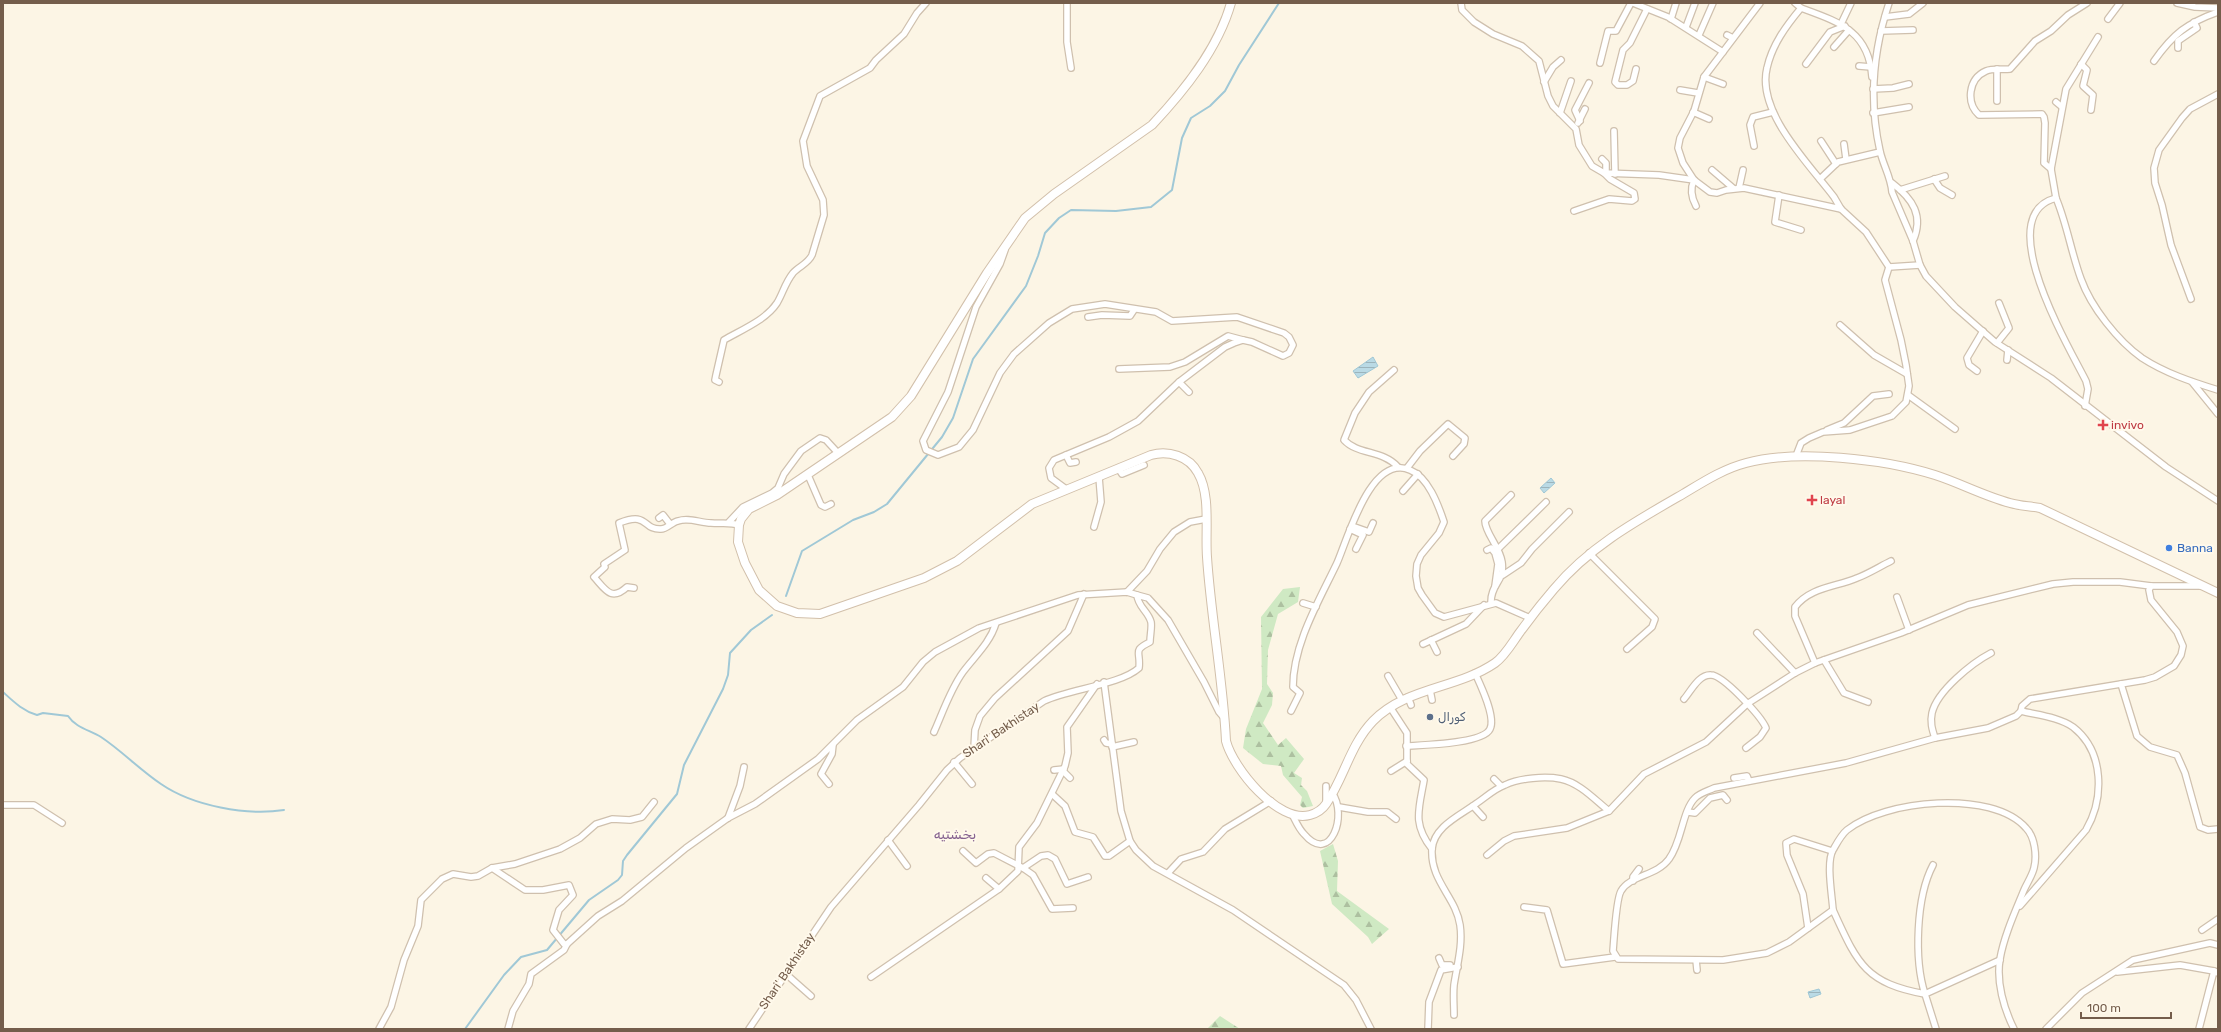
<svg xmlns="http://www.w3.org/2000/svg" width="2221" height="1032" font-family="Rubik,Vazirmatn,sans-serif">
	<style>
		.forest { fill: url(#forest-firs) }
		.water { fill: url(#water-rules); stroke: #a0c8d6 }
		.lines { fill: none; stroke-linecap: round; stroke-linejoin: round }
		.stream { stroke: #a0c8d6; stroke-width: 2 }
		.street-casing { stroke: #cfc0ae; stroke-width: 8 }
		.secondary-casing { stroke: #d2c0ab; stroke-width: 10 }
		.street { stroke: #fff; stroke-width: 5.5 }
		.secondary { stroke: #fff; stroke-width: 8 }
		.health-dot { fill: #e0444e; stroke: #fff9eb; stroke-width: 1.5 }
		.shop-dot { fill: #3f7fe0; stroke: #fff9eb; stroke-width: 1.5 }
		.service-dot { fill: #5c6f8a; stroke: #fff9eb; stroke-width: 1.5 }
		.labels { text-anchor: middle; stroke-width: 4; stroke-linejoin: round; paint-order: stroke }
		.health-label { font-size: 12px; fill: #be3a42; stroke: #fff9eb; text-anchor: start }
		.shop-label { font-size: 12px; fill: #366cbe; stroke: #fff9eb; text-anchor: start }
		.service-label { font-size: 12px; fill: #4e5e75; stroke: #fff9eb; text-anchor: start }
		.street-label { font-size: 12px; fill: #745d4b; stroke: #fff9eb }
		.quarter-label { font-size: 14px; fill: #866290; stroke: #fff9eb }
	</style>
	<defs>
		<pattern id="forest-firs" width="22" height="20" patternUnits="userSpaceOnUse"><rect width="22" height="20" fill="#cfe9c3"/><path d="M5 1l3.5 6h-7zM16 11l3.5 6h-7z" fill="#adc0a0"/></pattern>
		<pattern id="water-rules" width="6" height="5" patternUnits="userSpaceOnUse"><rect width="6" height="5" fill="#badae5"/><path d="M0 2.5h6" fill="none" stroke="#9cb4bc"/></pattern>
	</defs>
	<rect width="100%" height="100%" fill="#fcf5e5"/>
	<g class="forest">
		<polygon points="1300,587 1298,602 1278,614 1268,650 1267,684 1273,693 1272,705 1263,723 1278,745 1286,738 1304,759 1294,773 1302,778 1301,785 1307,791 1313,806 1303,808 1300,805 1302,797 1283,775 1281,766 1263,764 1243,748 1246,729 1262,689 1261,617 1283,589"/>
		<polygon points="1333,844 1338,861 1337,891 1389,929 1372,944 1368,937 1332,904 1320,851"/>
		<polygon points="1220,1016 1240,1029 1207,1029"/>
	</g>
	<g class="water">
		<polygon points="1373,357 1378,366 1358,378 1353,371"/>
		<polygon points="1551,478 1555,483 1544,493 1540,488"/>
		<polygon points="1819,989 1821,994 1810,998 1808,992"/>
	</g>
	<g class="lines">
		<g class="stream">
			<polyline points="786,596 802,551 853,520 874,512 887,504 942,437 953,418 973,359 1026,286 1038,256 1045,233 1059,218 1071,210 1116,211 1151,207 1172,190 1182,138 1191,118 1210,106 1225,91 1239,65 1279,3"/>
			<path d="M3 692C14 702 23 711 37 715L43 713 68 716C76 728 90 730 101 737 122 751 140 770 161 784 193 806 247 816 284 810"/>
			<polyline points="465,1029 504,975 521,957 547,950 589,900 618,880 622,875 623,861 627,855 677,794 684,765 723,689 728,675 730,653 751,630 772,615"/>
		</g>
		<g class="street-casing">
			<g id="street">
				<polyline points="1067,3 1067,42 1071,68"/>
				<polyline points="1461,3 1462,10 1474,22 1493,34 1522,46 1539,61 1548,96 1553,106 1576,129 1579,145 1592,166 1604,173 1659,175 1694,180"/>
				<polyline points="1633,3 1668,17 1723,52"/>
				<polyline points="1760,3 1704,77 1694,111 1680,138 1678,148 1683,163 1694,180 1710,192 1717,193 1726,190 1744,188 1841,209"/>
				<polyline points="1795,3 1801,8"/>
				<path d="M1889 3C1873 51 1869 102 1880 151 1883 165 1891 177 1892 192L1913 241 1920 265 1926 276 1955 307 1995 342 2051 378 2166 467 2218 501"/>
				<polyline points="2177,3 2195,7 2218,8"/>
				<polyline points="1885,17 1909,14 1923,3"/>
				<polyline points="1671,19 1676,3"/>
				<polyline points="2108,19 2120,3"/>
				<polyline points="1841,24 1851,3"/>
				<polyline points="1686,27 1695,3"/>
				<polyline points="1881,31 1913,30"/>
				<polyline points="1699,35 1713,3"/>
				<polyline points="1727,35 1733,38"/>
				<polyline points="1834,47 1849,30"/>
				<polyline points="2178,48 2178,41 2197,28 2194,22"/>
				<path d="M2154 61C2173 34 2187 23 2218 12"/>
				<polyline points="1600,63 1608,31 1616,31 1631,3"/>
				<polyline points="1806,64 1830,32 1845,26"/>
				<polyline points="2081,64 2087,70 2083,86 2093,95 2091,110"/>
				<polyline points="1859,66 1871,67"/>
				<polyline points="1636,69 1633,81 1627,85 1618,85 1615,82 1623,50 1630,43 1647,9"/>
				<polyline points="1997,69 1997,101"/>
				<polyline points="1704,77 1723,84"/>
				<path d="M1872 77C1869 31 1839 22 1801 8 1786 26 1772 45 1767 68 1756 112 1810 165 1834 197L1841 209 1866 232 1889 267"/>
				<polyline points="1544,82 1553,67 1561,60"/>
				<polyline points="1873,89 1893,88 1909,84"/>
				<polyline points="1680,90 1698,93"/>
				<polyline points="2056,102 2062,107"/>
				<polyline points="1693,112 1709,119"/>
				<polyline points="1560,113 1571,81"/>
				<polyline points="1873,113 1909,107"/>
				<polyline points="1580,121 1575,110 1589,83"/>
				<polyline points="1578,123 1585,109"/>
				<polyline points="1614,131 1615,174"/>
				<polyline points="1821,141 1836,164"/>
				<polyline points="1844,144 1846,159"/>
				<polyline points="1754,146 1750,125 1753,117 1773,112"/>
				<polyline points="1602,159 1606,163 1606,173"/>
				<path d="M2051 169 2044 163 2045 123 2044 117 2042 114 1979 115C1966 103 1968 79 1986 71 1993 68 2002 70 2010 69L2035 41 2051 31 2068 15 2087 3"/>
				<polyline points="1712,170 1733,188"/>
				<polyline points="1820,179 1838,162 1880,152"/>
				<polyline points="1934,179 1940,188 1952,195"/>
				<path d="M1694 180C1690 189 1691 197 1696 206"/>
				<path d="M1892 183C1913 199 1924 216 1913 241"/>
				<polyline points="1739,188 1743,170"/>
				<polyline points="1900,190 1945,176"/>
				<polyline points="1779,195 1775,222 1801,230"/>
				<polyline points="2056,198 2051,169 2066,89 2098,37"/>
				<polyline points="1574,211 1609,199 1632,201 1635,199 1634,193 1610,179 1604,173"/>
				<polyline points="1005,250 1000,264 976,307 948,392 923,441 926,450 938,455 959,447 973,430 1000,373 1014,354 1049,323 1072,309 1105,304 1156,312 1172,321 1237,317 1284,333 1289,337 1293,345 1289,353 1283,356 1252,342 1243,340 1234,343 1225,347 1179,382 1138,421 1109,437 1054,460 1049,468 1051,478 1066,489"/>
				<polyline points="1889,267 1920,265"/>
				<polyline points="2191,299 2171,245 2162,205 2155,183 2154,168 2159,150 2182,118 2190,109 2218,94"/>
				<polyline points="1088,317 1102,315 1130,316 1134,310"/>
				<polyline points="1840,325 1874,355 1907,374"/>
				<polyline points="1997,343 2009,328 1999,303"/>
				<polyline points="2007,360 2008,350"/>
				<polyline points="1119,369 1170,367 1185,362 1228,336 1243,340"/>
				<path d="M1394 370 1369 392 1355 413 1344 440C1358 455 1383 450 1398 467"/>
				<polyline points="1977,371 1969,365 1967,358 1983,331"/>
				<path d="M719 382 715 380 716 375 724 340C741 330 766 320 777 303 783 293 785 283 793 273 799 266 808 264 812 255L824 215 823 200 807 166 803 141 820 96 870 68 876 60 904 34 917 13 926 3"/>
				<polyline points="1179,382 1189,392"/>
				<polyline points="2192,382 2218,414"/>
				<polyline points="1908,395 1955,429"/>
				<path d="M2085 406 2088 389 2086 381C2069 347 1990 215 2056 198 2067 224 2071 252 2081 279 2091 307 2118 341 2142 358 2165 373 2192 382 2218 390"/>
				<polyline points="1827,430 1844,423 1873,396 1889,394"/>
				<polyline points="1066,455 1070,463 1076,462"/>
				<polyline points="1796,456 1801,443 1809,438 1823,432 1850,430 1892,416 1906,402 1909,386 1906,365 1901,340 1885,280 1889,267"/>
				<polyline points="1118,468 1122,474 1144,465"/>
				<polyline points="1407,468 1420,451 1448,424 1465,438 1464,444 1453,456"/>
				<polyline points="808,475 821,505 825,507 831,504"/>
				<polyline points="1403,491 1418,474"/>
				<polyline points="659,518 663,515 670,524"/>
				<polyline points="729,522 743,507 772,493 778,488 784,474 801,451 820,438 826,440 838,453"/>
				<polyline points="1352,526 1369,532 1373,523"/>
				<polyline points="1094,527 1101,502 1099,477"/>
				<polyline points="1350,529 1363,535 1356,549"/>
				<polyline points="1499,548 1546,502"/>
				<polyline points="1487,550 1491,548 1495,553 1498,564 1495,586"/>
				<polyline points="1589,553 1655,619 1652,627 1627,649"/>
				<polyline points="1503,575 1521,563 1532,549 1569,512"/>
				<path d="M634 588 627 587C611 602 605 589 594 577L605 567 604 564 625 550 619 523C649 511 642 530 661 529 667 529 672 522 678 521 689 517 700 523 711 523 721 524 729 522 739 525"/>
				<polyline points="1127,592 1147,571 1160,549 1174,532 1190,522 1206,519"/>
				<polyline points="1897,597 1909,630"/>
				<path d="M1491 602C1491 583 1505 582 1502 562 1500 547 1485 533 1485 521L1511 495"/>
				<polyline points="1303,603 1316,607"/>
				<polyline points="1757,633 1795,673"/>
				<polyline points="1431,640 1437,652"/>
				<polyline points="1423,644 1466,624 1484,605"/>
				<polyline points="1824,660 1844,693 1868,702"/>
				<path d="M1815 663 1795 616V607C1810 587 1836 587 1857 578 1868 574 1879 567 1891 561"/>
				<polyline points="1388,676 1402,700"/>
				<polyline points="1104,682 1121,811 1130,841 1136,850 1153,866 1233,910 1344,985 1356,1000 1371,1029"/>
				<polyline points="2121,684 2137,736 2150,747 2177,755 2185,773 2200,827 2208,830 2218,829"/>
				<polyline points="1430,690 1432,700"/>
				<polyline points="1408,697 1411,705"/>
				<path d="M1684 699C1691 691 1699 674 1711 675 1723 675 1761 716 1766 728L1760 737 1746 748"/>
				<path d="M1390 707 1407 733V764L1424 780C1419 809 1412 824 1432 849"/>
				<path d="M1291 711 1300 693 1293 687C1293 644 1319 601 1337 563 1348 538 1371 453 1410 470 1428 477 1438 504 1444 522L1439 533 1421 555 1417 564 1416 576 1418 588 1422 595 1435 613 1444 617 1496 603 1530 618"/>
				<path d="M934 732C943 712 950 690 963 672 975 656 990 643 996 623"/>
				<path d="M1935 738C1932 729 1930 722 1932 713 1937 691 1972 663 1991 653"/>
				<polyline points="1104,740 1106,743 1112,744"/>
				<path d="M1406 746C1422 745 1483 744 1490 729 1496 717 1481 686 1475 673"/>
				<polyline points="1112,747 1134,742"/>
				<polyline points="974,748 975,730 980,716 995,698 1068,631 1084,594"/>
				<polyline points="954,762 972,784"/>
				<polyline points="1054,770 1064,769"/>
				<polyline points="1063,771 1070,778"/>
				<polyline points="1391,771 1407,761"/>
				<polyline points="1734,778 1747,776 1749,781"/>
				<polyline points="1494,779 1501,786"/>
				<polyline points="829,784 821,774 832,754 833,745"/>
				<polyline points="1052,794 1065,806 1075,832 1093,837 1105,856 1109,856 1130,841"/>
				<polyline points="1326,804 1326,786"/>
				<polyline points="3,805 34,805 62,823"/>
				<polyline points="1473,806 1483,817"/>
				<polyline points="1339,807 1368,812 1387,812 1396,819"/>
				<polyline points="1688,812 1695,813 1710,798 1723,795 1727,800"/>
				<path d="M1293 816C1296 822 1299 829 1304 834 1331 866 1348 814 1332 793"/>
				<polyline points="728,818 740,786 744,767"/>
				<polyline points="888,840 907,866"/>
				<polyline points="963,851 976,863 988,854 994,853 1023,868 1033,875 1052,909 1073,908"/>
				<polyline points="1487,855 1504,841 1514,836 1567,828 1609,811 1644,774 1706,742 1747,704 1795,673 1815,663 1901,633 1968,605 2053,584 2073,582 2120,582 2151,586"/>
				<polyline points="492,868 525,890 543,890 569,885 573,895 559,910 553,930 564,944 567,944 598,916 622,901 686,848 728,818 755,804 818,759 857,720 903,687 923,662 935,652 979,628 1078,595 1127,592 1137,595"/>
				<polyline points="1023,868 1041,856 1048,855 1055,859 1067,884 1088,877"/>
				<polyline points="1168,873 1181,859 1203,852 1225,829 1271,801"/>
				<polyline points="986,878 999,889"/>
				<polyline points="1633,881 1633,877 1639,869"/>
				<path d="M2020 906 2086 830C2104 799 2105 752 2073 727 2059 717 2037 715 2021 711"/>
				<polyline points="1524,907 1547,910 1563,964 1615,957"/>
				<path d="M1833 910C1857 962 1864 983 1925 994 1914 960 1916 897 1933 865"/>
				<polyline points="1808,928 1803,894 1787,855 1786,843 1794,839 1832,851"/>
				<polyline points="2202,930 2218,919"/>
				<polyline points="1439,958 1442,965 1450,965"/>
				<polyline points="1696,960 1697,970"/>
				<polyline points="2117,972 2180,965 2214,971"/>
				<polyline points="786,974 811,996"/>
				<polyline points="871,977 999,889 1018,871 1019,847 1037,823 1065,766 1068,753 1067,727 1097,684"/>
				<path d="M1454 1015C1454 1005 1453 995 1454 985 1457 965 1463 945 1460 925 1456 897 1430 881 1432 849 1434 826 1461 815 1477 803 1486 797 1494 789 1505 785 1520 778 1545 776 1561 779 1580 783 1595 800 1609 811"/>
				<polyline points="379,1029 391,1007 404,960 418,926 421,900 442,879 453,874 471,877 478,876 492,868 515,864 560,849 580,838 596,824 612,819 630,820 642,817 654,802"/>
				<polyline points="508,1029 513,1011 529,984 531,974 564,950 567,944"/>
				<path d="M749 1029 831 907 919 805 947 770 960 758 1044 701C1069 689 1120 685 1139 668 1141 651 1132 651 1150 642 1150 635 1152 628 1151 622 1148 611 1138 607 1137 595L1148 598 1168 620 1204 682 1219 712 1225 719"/>
				<polyline points="1428,1029 1429,1002 1441,970 1458,967"/>
				<polyline points="1936,1029 1925,994 2000,960"/>
				<path d="M2014 1029C2004 1009 1996 982 2000 959 2004 936 2015 912 2024 890 2027 883 2032 876 2034 868 2037 856 2035 837 2026 828 1992 789 1884 800 1847 830 1841 835 1837 843 1833 850 1826 862 1832 895 1833 910L1789 942 1767 953 1723 960 1618 959 1613 951C1614 940 1616 899 1621 891 1630 875 1657 876 1669 859 1682 842 1682 811 1695 798 1700 793 1708 791 1714 788L1846 763 1935 738 1988 728 2016 716 2021 711 2022 706 2030 699 2145 680 2155 677 2174 666 2181 655 2183 646 2177 632 2151 600 2149 590 2151 586H2204"/>
				<polyline points="2046,1029 2082,993 2133,960 2210,943 2218,945"/>
				<polyline points="2199,1029 2214,971 2218,973"/>
			</g>
		</g>
		<g class="secondary-casing">
			<path id="secondary" d="M1231 3C1218 49 1184 91 1152 125L1054 194 1025 218 987 273 911 396 892 417 777 495 749 509 741 519 739 525 738 542 745 563 759 590 777 606 797 613 820 614 924 578 957 561 1032 504 1151 455C1168 450 1189 456 1198 473 1211 495 1205 531 1207 557 1211 618 1223 679 1226 741 1233 768 1278 824 1310 815 1317 813 1322 810 1326 804 1344 778 1350 745 1373 721 1406 687 1457 689 1495 663 1505 656 1512 643 1520 632 1531 617 1542 603 1554 589 1589 547 1636 521 1683 494 1703 482 1723 469 1746 463 1797 449 1884 459 1935 475 1960 483 1984 496 2010 503 2020 506 2030 506 2040 508L2218 593"/>
		</g>
		<use href="#street" class="street"/>
		<use href="#secondary" class="secondary"/>
	</g>
	<g class="health-dot">
		<path d="M2101 419h4v4h4v4h-4v4h-4v-4h-4v-4h4z"/>
		<path d="M1810 494h4v4h4v4h-4v4h-4v-4h-4v-4h4z"/>
	</g>
	<circle class="shop-dot" cx="2169" cy="548" r="4"/>
	<circle class="service-dot" cx="1430" cy="717" r="4"/>
	<g class="labels">
		<g class="health-label">
			<text x="2111" y="429">invivo</text>
			<text x="1820" y="504">layal</text>
		</g>
		<g class="shop-label">
			<text x="2177" y="552">Banna</text>
		</g>
		<g class="service-label">
			<text x="1438" y="721">كورال</text>
		</g>
		<g class="street-label">
			<text transform="translate(1001 730) rotate(-34)" y="4">Shari' Bakhistay</text>
			<text transform="translate(787 971) rotate(-56)" y="4">Shari' Bakhistay</text>
		</g>
		<g class="quarter-label">
			<text x="955" y="839">بخشتيه</text>
		</g>
	</g>
	<rect width="2221" height="1032" fill="none" stroke="#745d4b" stroke-width="8"/>
	<path d="M2081 1012v6h90v-6" fill="none" stroke="#745d4b" stroke-width="2"/>
	<text x="2087" y="1012" font-size="12" fill="#745d4b" stroke="#fff9eb" stroke-width="3" paint-order="stroke">100 m</text>
</svg>
